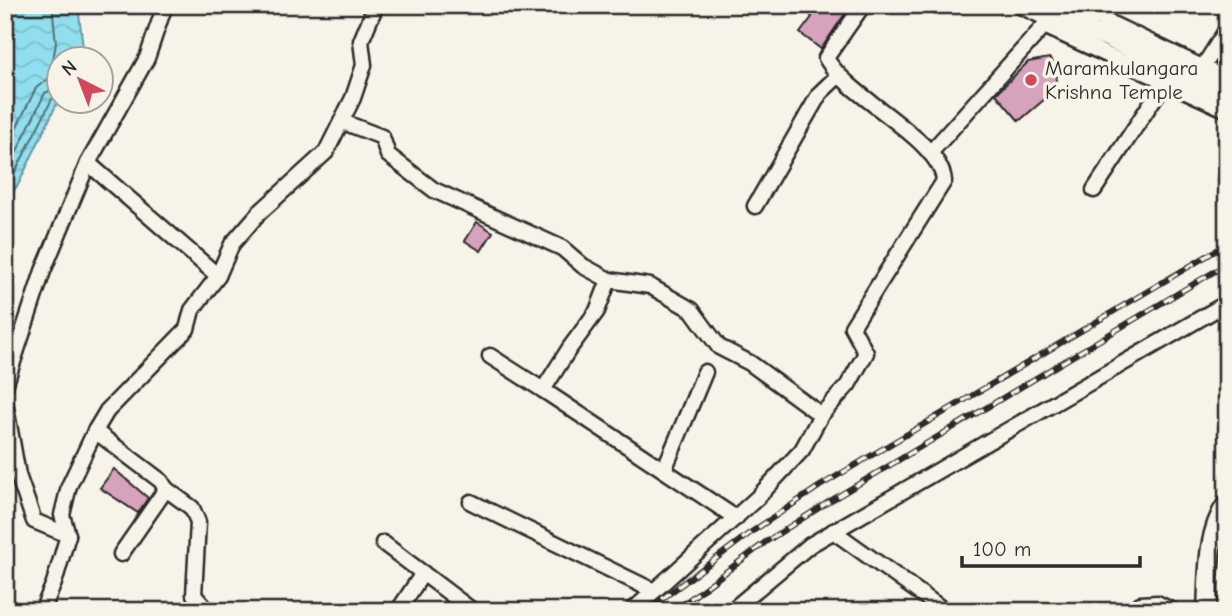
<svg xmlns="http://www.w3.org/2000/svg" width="1232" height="616" font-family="'Comic Neue',sans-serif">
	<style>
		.water { fill: url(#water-waves); stroke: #6896a0; stroke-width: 2 }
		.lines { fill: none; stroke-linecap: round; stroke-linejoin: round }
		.shore { stroke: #537379; stroke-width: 2 }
		.building { fill: #d6a2bc; stroke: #2b2b2b; stroke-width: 2 }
		.minor-casing { stroke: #2b2b2b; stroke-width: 19 }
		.major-casing { stroke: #2b2b2b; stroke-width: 23 }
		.minor { stroke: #f7f3e8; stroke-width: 14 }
		.major { stroke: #f7f3e8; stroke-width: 18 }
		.rail-casing { stroke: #2b2b2b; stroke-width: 6 }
		.rail { stroke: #f7f3e8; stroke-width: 3.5; stroke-dasharray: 10; stroke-linecap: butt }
		.poi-dot { fill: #d1495b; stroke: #f7f3e8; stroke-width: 2.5 }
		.labels { text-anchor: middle; stroke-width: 7; stroke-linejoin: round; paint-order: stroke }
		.poi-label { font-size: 21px; fill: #2b2b2b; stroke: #f7f3e8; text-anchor: start }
	</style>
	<defs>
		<pattern id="water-waves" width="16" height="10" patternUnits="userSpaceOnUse" patternTransform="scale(1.75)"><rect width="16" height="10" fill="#90deee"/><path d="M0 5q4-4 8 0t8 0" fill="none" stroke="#7cbfcc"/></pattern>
	</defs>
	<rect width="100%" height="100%" fill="#f7f3e8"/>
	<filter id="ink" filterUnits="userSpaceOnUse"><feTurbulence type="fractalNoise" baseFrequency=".0143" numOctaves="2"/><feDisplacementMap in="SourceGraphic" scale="14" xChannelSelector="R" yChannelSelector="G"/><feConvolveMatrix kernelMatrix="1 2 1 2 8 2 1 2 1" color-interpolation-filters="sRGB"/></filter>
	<g filter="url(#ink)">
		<polygon class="water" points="5,5 78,5 83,48 78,59 60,60 59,99 19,183 5,204"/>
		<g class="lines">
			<g class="shore">
				<polyline points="5,151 36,88 56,73 53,60 56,43 52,5"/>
				<polyline points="5,176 45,93 60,86"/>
				<polyline points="5,192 52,99 60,94"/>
			</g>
		</g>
		<g class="building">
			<polygon points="801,5 851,5 821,49 800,33 812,17"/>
			<polygon points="1049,58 1059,69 1052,93 1019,121 996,94 1028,62"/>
			<polygon points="477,222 493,232 481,251 465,241"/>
			<polygon points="114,469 148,498 138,513 100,488"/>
		</g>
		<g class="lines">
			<g class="minor-casing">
				<g id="minor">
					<polyline points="1039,5 1100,18 1227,79"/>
					<polyline points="1203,67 1227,29"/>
					<polyline points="343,122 382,137 388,155 434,190 562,248 583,266 609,280 650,286 692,310 719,347 750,363 821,415"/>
					<polyline points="930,153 1044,26 1227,110"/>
					<polyline points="88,163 218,276"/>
					<polyline points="1094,190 1165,82"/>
					<polyline points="755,206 820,93 839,75"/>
					<polyline points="609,280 597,311 569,349 543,390 736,518"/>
					<polyline points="490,356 543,390"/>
					<polyline points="5,386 43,271 88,163 147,58 165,5"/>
					<polyline points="5,402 18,475 34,521 68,535"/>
					<polyline points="95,431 161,481 166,489 121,554"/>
					<polyline points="664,470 705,372"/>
					<polyline points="166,489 192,508 198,522 194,595 208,611"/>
					<polyline points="471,502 654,591"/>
					<polyline points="833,531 945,611"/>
					<polyline points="383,543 473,611"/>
					<polyline points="1140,604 1157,603 1173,611"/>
					<polyline points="42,611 54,583 68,535 62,515 69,486 95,431 107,411 187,329 192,310 218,276 232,244 259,213 326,152 353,98 364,65 361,41 376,5"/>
					<polyline points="398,611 423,573"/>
					<path d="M632 611 757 498 802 450 821 415 848 385 866 353 852 327 944 181C941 139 848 98 826 58L863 5"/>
					<polyline points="731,611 810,545 1227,303"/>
				</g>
			</g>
			<g class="major-casing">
				<g id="major">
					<polyline points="1023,5 1055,20 1107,37 1227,96"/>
					<path d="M1207 611C1209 576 1206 534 1227 504"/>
				</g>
			</g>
			<use href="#minor" class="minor"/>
			<use href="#major" class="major"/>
			<g class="rail-casing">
				<g id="rail">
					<polyline points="646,611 750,533 820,486 1227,244"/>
					<polyline points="674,611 767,541 830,501 1227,264"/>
				</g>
			</g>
			<use href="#rail" class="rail"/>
		</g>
	</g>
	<circle class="poi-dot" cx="1031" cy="80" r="7"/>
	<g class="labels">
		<g class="poi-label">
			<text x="1045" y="75">Maramkulangara<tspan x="1045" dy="24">Krishna Temple</tspan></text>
		</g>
	</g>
	<rect width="1232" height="616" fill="none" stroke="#f7f3e8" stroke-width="28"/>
	<rect x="14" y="14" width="1204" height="588" fill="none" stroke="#2b2b2b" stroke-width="2.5" filter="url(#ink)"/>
	<g transform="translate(80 80) rotate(318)"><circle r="33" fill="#f7f3e8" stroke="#a5a39c" stroke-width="2"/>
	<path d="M0-5L12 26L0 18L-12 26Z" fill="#d1495b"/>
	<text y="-10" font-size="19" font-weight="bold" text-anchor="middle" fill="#2b2b2b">N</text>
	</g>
	<path d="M962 556v10h178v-10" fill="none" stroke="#2b2b2b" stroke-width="3.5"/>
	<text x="973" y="556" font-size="21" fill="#2b2b2b" stroke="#f7f3e8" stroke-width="5" paint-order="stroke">100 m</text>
</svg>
